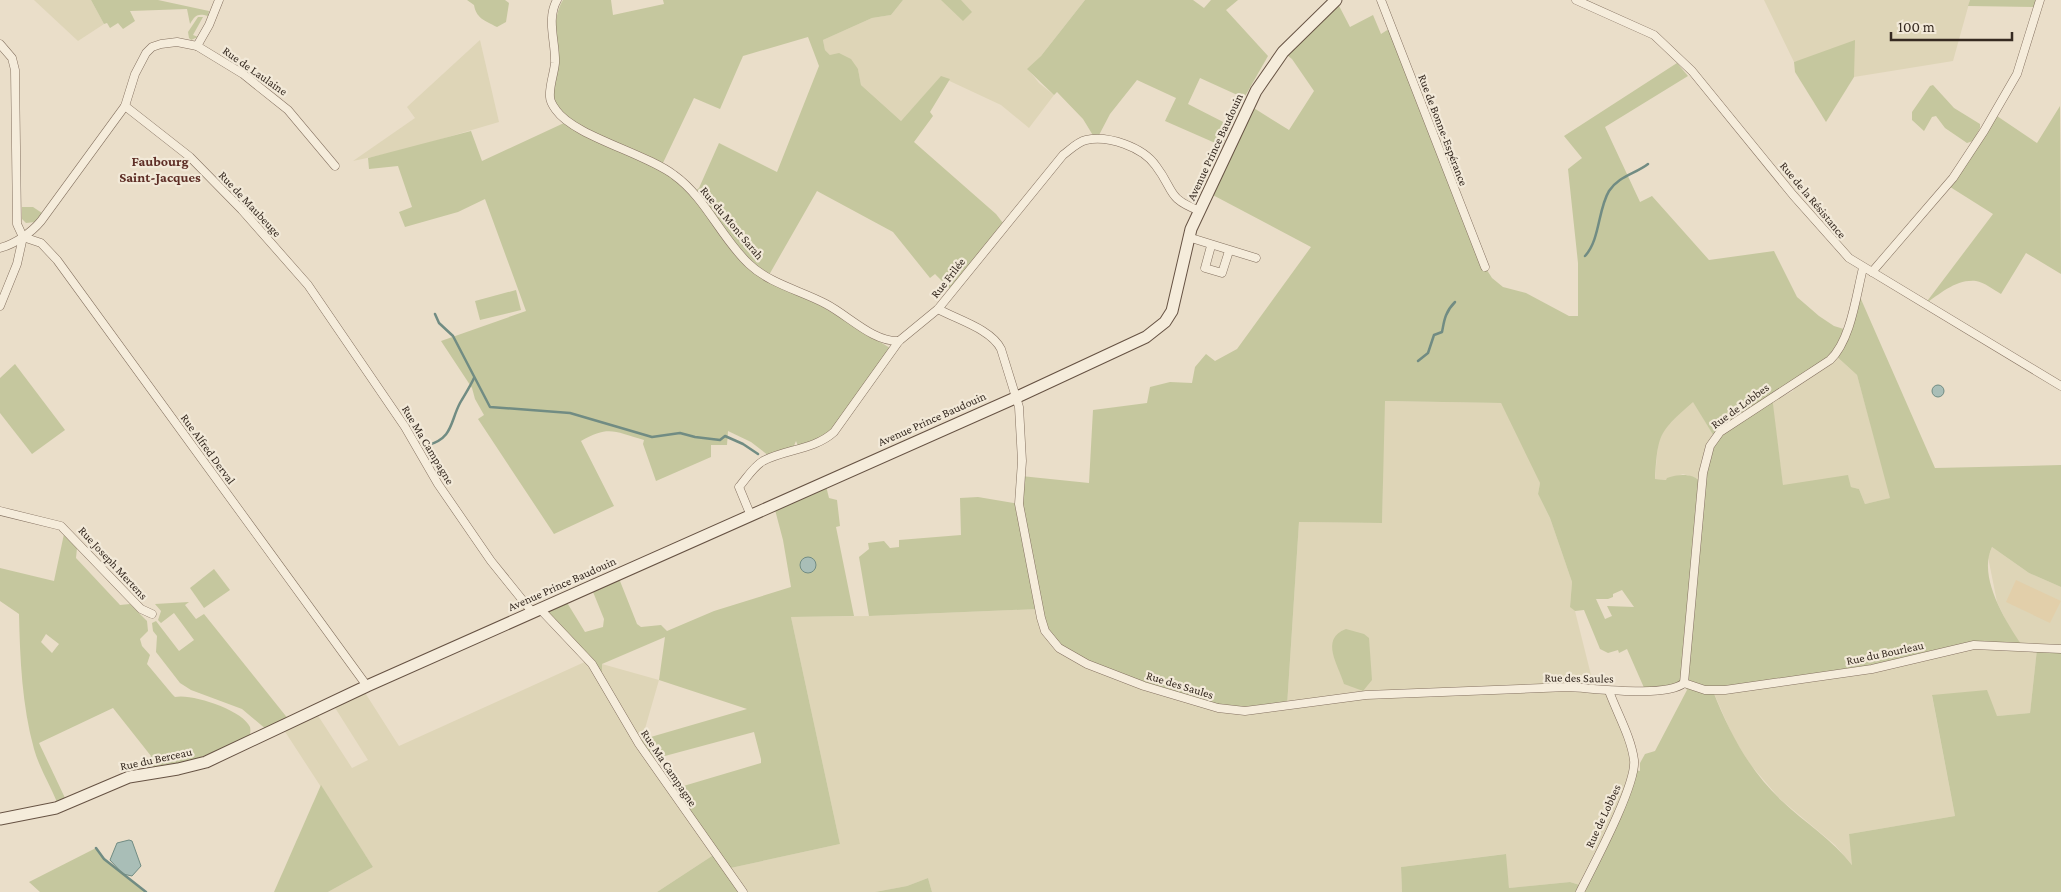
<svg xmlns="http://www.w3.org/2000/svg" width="2061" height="892" font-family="'Crimson Pro',serif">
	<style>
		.farmland { fill: #ded5b7 }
		.green { fill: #c5c79e; fill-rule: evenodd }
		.sand { fill: #e2cfaa }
		.water { fill: #a9beb7; stroke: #718c83 }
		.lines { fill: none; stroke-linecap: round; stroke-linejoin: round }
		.stream { stroke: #718c83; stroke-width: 2.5 }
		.street-casing { stroke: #847160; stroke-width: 9 }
		.secondary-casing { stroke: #665243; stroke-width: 13 }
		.street { stroke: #f5ecdb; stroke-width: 8 }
		.secondary { stroke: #f5ecdb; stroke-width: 11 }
		.labels { text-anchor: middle; stroke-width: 4.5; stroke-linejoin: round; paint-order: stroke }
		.street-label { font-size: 12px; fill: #362a21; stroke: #f2e9d8 }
		.neighbourhood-label { font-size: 14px; font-weight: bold; fill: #5e2e26; stroke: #f2e9d8 }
	</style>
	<rect width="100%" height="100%" fill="#eadec9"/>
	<g class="farmland">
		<polygon points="34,0 91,0 104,24 78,41"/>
		<polygon points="903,0 1085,0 1041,56 1028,69 1039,83 1054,95 1029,128 1001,105 941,77 901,121 861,85 858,69 830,55 825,50 823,40 872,18 891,15"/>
		<polygon points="1764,0 1970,0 1953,61 1854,77 1854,65 1810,58 1794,62"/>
		<polygon points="480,40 499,122 404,150 353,161 415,118 407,107"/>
		<polygon points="1837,357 1857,375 1891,498 1865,504 1859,489 1851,487 1848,476 1783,486 1772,402 1793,391 1796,385"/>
		<polygon points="1384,401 1501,403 1536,470 1540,483 1538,494 1550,518 1572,582 1570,606 1575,611 1594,687 1609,691 1632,752 1634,770 1583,886 1570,882 1509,888 1505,854 1401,867 1402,892 932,892 928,878 907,886 875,892 743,892 726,869 840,844 791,617 869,616 1039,609 1287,706 1299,522 1382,523"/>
		<polygon points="1693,401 1715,438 1702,483 1698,479 1683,474 1667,480 1655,479 1658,443 1667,424"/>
		<polygon points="1992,547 2029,573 2061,587 2061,649 2037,649 2030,713 1997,716 1932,696 1955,816 1849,834 1853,866 1835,845 1780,799 1750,764 1733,737 1713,691 1954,648 2023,648 2008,625 1997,602 1988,557"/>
		<polygon points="589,660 601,679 602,664 659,680 642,739 637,741 715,854 657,892 328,892 373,867 282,727 315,711 352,768 368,760 332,703 362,688 399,746"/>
	</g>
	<g class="green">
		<path d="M91 0H158L209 11 208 16C198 13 195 15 190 24L187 9 130 11 135 21 123 29 118 23 110 28 107 23 104 24Z"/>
		<path d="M467 0H505L509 3 506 22 497 27C485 21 476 18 474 5Z"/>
		<path d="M563 0H611L613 15 664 4 663 0H903L891 15 872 18 823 40 825 50 830 55 839 53 851 59 858 69 861 85 901 121 941 76 950 79 930 112 933 116 914 142 996 214 1003 223 950 289 935 274 930 278 893 232 817 191 769 275 745 257 694 192 699 188 719 143 777 172 819 66 808 37 743 56 720 109 694 98 662 165C636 153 560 127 553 98 550 84 553 67 554 52 555 36 554 14 563 0Z"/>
		<polygon points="941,0 961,0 972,12 963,21"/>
		<polygon points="1085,0 1193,0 1204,8 1211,0 1238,0 1226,10 1268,56 1244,98 1200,78 1188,104 1231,126 1222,146 1165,121 1176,98 1137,80 1110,114 1098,137 1094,137 1083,119 1057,92 1054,95 1027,69 1041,56"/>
		<path d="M1336 0 1350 27 1373 15 1381 34 1392 27 1485 267 1492 278 1503 287 1526 293 1569 316H1578V263L1568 169 1582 158 1564 136 1677 63 1688 76 1605 127 1640 202 1652 196 1709 260 1774 251 1797 297 1819 316 1834 326 1847 330 1860 297 1935 468 2061 465V587L2029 573 1992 547C1977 577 2007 624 2024 648L1987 645 1897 664 1713 691C1729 732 1749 770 1782 801 1805 823 1832 839 1852 865L1849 834 1955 816 1932 695 1987 690 1997 716 2030 713 2037 649H2061V892H1402L1401 867 1506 854 1509 888 1570 882 1583 886 1634 770 1640 771V763L1645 754 1655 751 1687 690 1684 684 1645 690 1627 649 1619 653 1618 650 1608 653 1600 649 1584 610 1575 611 1570 607 1572 582 1550 518 1538 494 1540 483 1501 403 1385 401 1382 523 1299 522 1287 706 1218 708 1087 664 1051 639 1039 609 869 616 859 557 869 549 868 543 884 541 890 548 899 547V540L961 535 960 498 978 497 1019 504 1021 476 1089 483 1093 410 1147 403 1150 387 1170 382 1192 383 1195 367 1206 354 1215 361 1237 349 1311 247 1209 193 1249 105 1289 130 1314 91 1292 59 1283 52ZM1835 355 1857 375 1890 498 1865 504 1859 489 1851 487 1848 475 1783 485 1772 396ZM1693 402 1715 438 1701 482C1692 473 1679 474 1667 478L1666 480 1655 479C1658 433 1659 432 1693 402ZM1622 590 1634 607 1607 606 1612 616 1605 619 1596 599H1608L1613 597V594Z"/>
		<polygon points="1970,0 2040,0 2038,7 1968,6"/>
		<polygon points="198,17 203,17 193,35 198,37 191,40 189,38 188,32"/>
		<polygon points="1855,40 1854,77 1826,122 1795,72 1794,62"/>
		<polygon points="1933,85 1954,108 1980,124 1980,128 1973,141 1967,143 1945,128 1936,116 1932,117 1924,131 1912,120 1912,112 1930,86"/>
		<path d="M2060 106 2061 274 2026 253 2001 294C1994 290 1984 282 1976 281 1956 279 1940 294 1925 304L1993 214 1947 185 1994 114 2037 143Z"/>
		<path d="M564 123 625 151 674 178 692 194 767 281 821 306 890 348 888 354 834 427 822 437 798 446 796 441 793 448 769 456 751 442 728 431 727 445H711V457L656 481 643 444 644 440C615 432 609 425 581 441L614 506 554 534 478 419 484 415 475 399 472 388 441 341 526 311 485 199 458 212 405 227 399 212 412 207 398 166 369 169 368 158 471 131 482 161Z"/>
		<polygon points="22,207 33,207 42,213 35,222 26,223 22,219"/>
		<polygon points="516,290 521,310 480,320 475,301"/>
		<polygon points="15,364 65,430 32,454 0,413 0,378"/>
		<polygon points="825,482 829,498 837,500 840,526 836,527 854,616 791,617 840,844 726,869 743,892 657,892 715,854 670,790 761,763 761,759 754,732 650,760 637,741 747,709 659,680 665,637 602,664 602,680 540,609 566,601 585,632 603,627 604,619 591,587 614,577 620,581 637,624 641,627 661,625 667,631 714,611 791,587 783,540 774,506"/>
		<path d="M64 534 77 548 76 558 120 605 130 604 147 621 148 631 140 639 142 646 150 655 147 664 172 694 175 697C191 693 243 710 250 727 251 731 250 735 249 739L190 761 150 767 146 764 151 756 113 708 39 743 65 798 57 802C50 785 39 767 34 749 22 705 20 659 19 614L0 601V568L54 581ZM46 634 59 644 52 653 41 642Z"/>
		<polygon points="214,569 230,590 204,608 190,588"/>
		<polygon points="189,602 185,605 196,619 204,614 289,720 267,730 242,709 191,690 180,683 156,652 157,636 153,631 152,623 156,621 179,651 194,640 174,613 161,623 158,620 161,611 155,604"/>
		<path d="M1346 629 1364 634 1369 638 1372 680 1363 691 1344 684C1339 666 1319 639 1346 629Z"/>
		<polygon points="321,785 373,867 328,892 274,892"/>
		<polygon points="96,848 104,859 146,892 40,892 29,882"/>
		<polygon points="928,878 932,892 875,892 907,886"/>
	</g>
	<polygon class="sand" points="2016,580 2061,601 2050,623 2006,602"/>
	<g class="water">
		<circle cx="1938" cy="391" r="6"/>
		<circle cx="808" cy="565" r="8"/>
		<polygon points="129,840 132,841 141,866 132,876 123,874 110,860 117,843"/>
	</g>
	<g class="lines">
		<g class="stream">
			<path d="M1585 256C1600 240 1598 209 1609 191 1619 176 1635 174 1648 164"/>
			<polyline points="435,314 439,323 453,336 490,407 570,413 652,437 680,433 695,437 720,440 725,436 743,444 758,454"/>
			<path d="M1418 361 1428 353 1434 335 1442 332C1444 323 1444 313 1455 302"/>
			<path d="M428 445C453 438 450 422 460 403 465 394 470 387 474 378"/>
			<polyline points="96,848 104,859 146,892"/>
		</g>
		<g class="street-casing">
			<g id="street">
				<path d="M557 0C546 19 556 43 555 63 554 74 549 86 550 97 550 101 553 106 556 110 574 136 645 153 674 175 706 198 721 238 749 264 770 284 802 291 826 304 849 316 873 342 899 341"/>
				<polyline points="1381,0 1485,267"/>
				<polyline points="1576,0 1654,35 1692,71 1793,195 1849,258 2061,386"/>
				<polyline points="0,44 12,58 15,70 17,224 23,237"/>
				<polyline points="197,46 209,25 219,0"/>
				<polyline points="125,106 190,157 242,210 308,285 405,427 438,484 491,561 533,613"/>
				<polyline points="23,237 41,243 57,260 367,686"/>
				<polyline points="1188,237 1256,258"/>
				<polyline points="1211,246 1205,268 1222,273 1229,251"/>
				<path d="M0 248C15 244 31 233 41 221L125 106 135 74 146 53 152 47 161 44 177 42 197 46 243 74 288 110 335 166"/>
				<polyline points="1872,272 1953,178 1984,131 2017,74 2040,0"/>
				<polyline points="0,306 17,264 23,237"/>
				<path d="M938 309C958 320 991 329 1001 349L1019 407 1022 461 1019 504 1041 618 1045 631 1059 648 1087 664 1144 686 1218 708 1245 711 1366 695 1568 687C1593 688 1666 698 1684 683"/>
				<polyline points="0,511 61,526 141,609 152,614"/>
				<path d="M751 516 739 487C746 479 753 467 763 461 786 449 814 450 834 432L899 341 938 309 1063 155C1070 150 1077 142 1086 140 1108 135 1143 147 1156 166 1175 191 1166 198 1200 211"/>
				<polyline points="540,609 592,664 639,744 743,892"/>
				<path d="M1684 683 1703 473 1710 446 1720 432 1830 360C1851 340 1856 296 1863 268"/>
				<polyline points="1684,683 1705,690 1725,690 1872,669 1974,645 2061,649"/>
				<path d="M1580 892C1593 866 1637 784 1634 760 1631 737 1617 713 1609 691"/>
			</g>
		</g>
		<g class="secondary-casing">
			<polyline id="secondary" points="0,819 56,808 129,777 178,769 206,762 367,686 1015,398 1146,337 1165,322 1172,311 1191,229 1256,91 1283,52 1336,0"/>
		</g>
		<use href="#street" class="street"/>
		<use href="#secondary" class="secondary"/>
	</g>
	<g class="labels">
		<g class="street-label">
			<text transform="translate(255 71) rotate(35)" y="4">Rue de Laulaine</text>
			<text transform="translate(1443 130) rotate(69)" y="4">Rue de Bonne-Espérance</text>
			<text transform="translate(1215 147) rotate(-65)" y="4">Avenue Prince Baudouin</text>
			<text transform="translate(1813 200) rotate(50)" y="4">Rue de la Résistance</text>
			<text transform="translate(250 204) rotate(47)" y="4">Rue de Maubeuge</text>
			<text transform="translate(732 223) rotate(50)" y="4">Rue du Mont Sarah</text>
			<text transform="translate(948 278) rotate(-52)" y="4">Rue Frilée</text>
			<text transform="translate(1740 406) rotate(-36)" y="4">Rue de Lobbes</text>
			<text transform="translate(932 419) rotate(-24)" y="4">Avenue Prince Baudouin</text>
			<text transform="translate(428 445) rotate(59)" y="4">Rue Ma Campagne</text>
			<text transform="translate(208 449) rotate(54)" y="4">Rue Alfred Derval</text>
			<text transform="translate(113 563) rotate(47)" y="4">Rue Joseph Mertens</text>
			<text transform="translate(562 584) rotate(-24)" y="4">Avenue Prince Baudouin</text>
			<text transform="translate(1885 653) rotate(-12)" y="4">Rue du Bourleau</text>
			<text transform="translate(1579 678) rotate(1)" y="4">Rue des Saules</text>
			<text transform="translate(1180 685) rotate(17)" y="4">Rue des Saules</text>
			<text transform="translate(156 759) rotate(-12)" y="4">Rue du Berceau</text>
			<text transform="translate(669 768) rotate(56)" y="4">Rue Ma Campagne</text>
			<text transform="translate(1603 816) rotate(-65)" y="4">Rue de Lobbes</text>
		</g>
		<g class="neighbourhood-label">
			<text x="160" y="166">Faubourg<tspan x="160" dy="16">Saint-Jacques</tspan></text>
		</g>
	</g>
	<path d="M1891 32v8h121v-8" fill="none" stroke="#362a21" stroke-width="2.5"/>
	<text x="1898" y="32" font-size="15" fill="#362a21" stroke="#f2e9d8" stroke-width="4" paint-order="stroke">100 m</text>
</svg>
